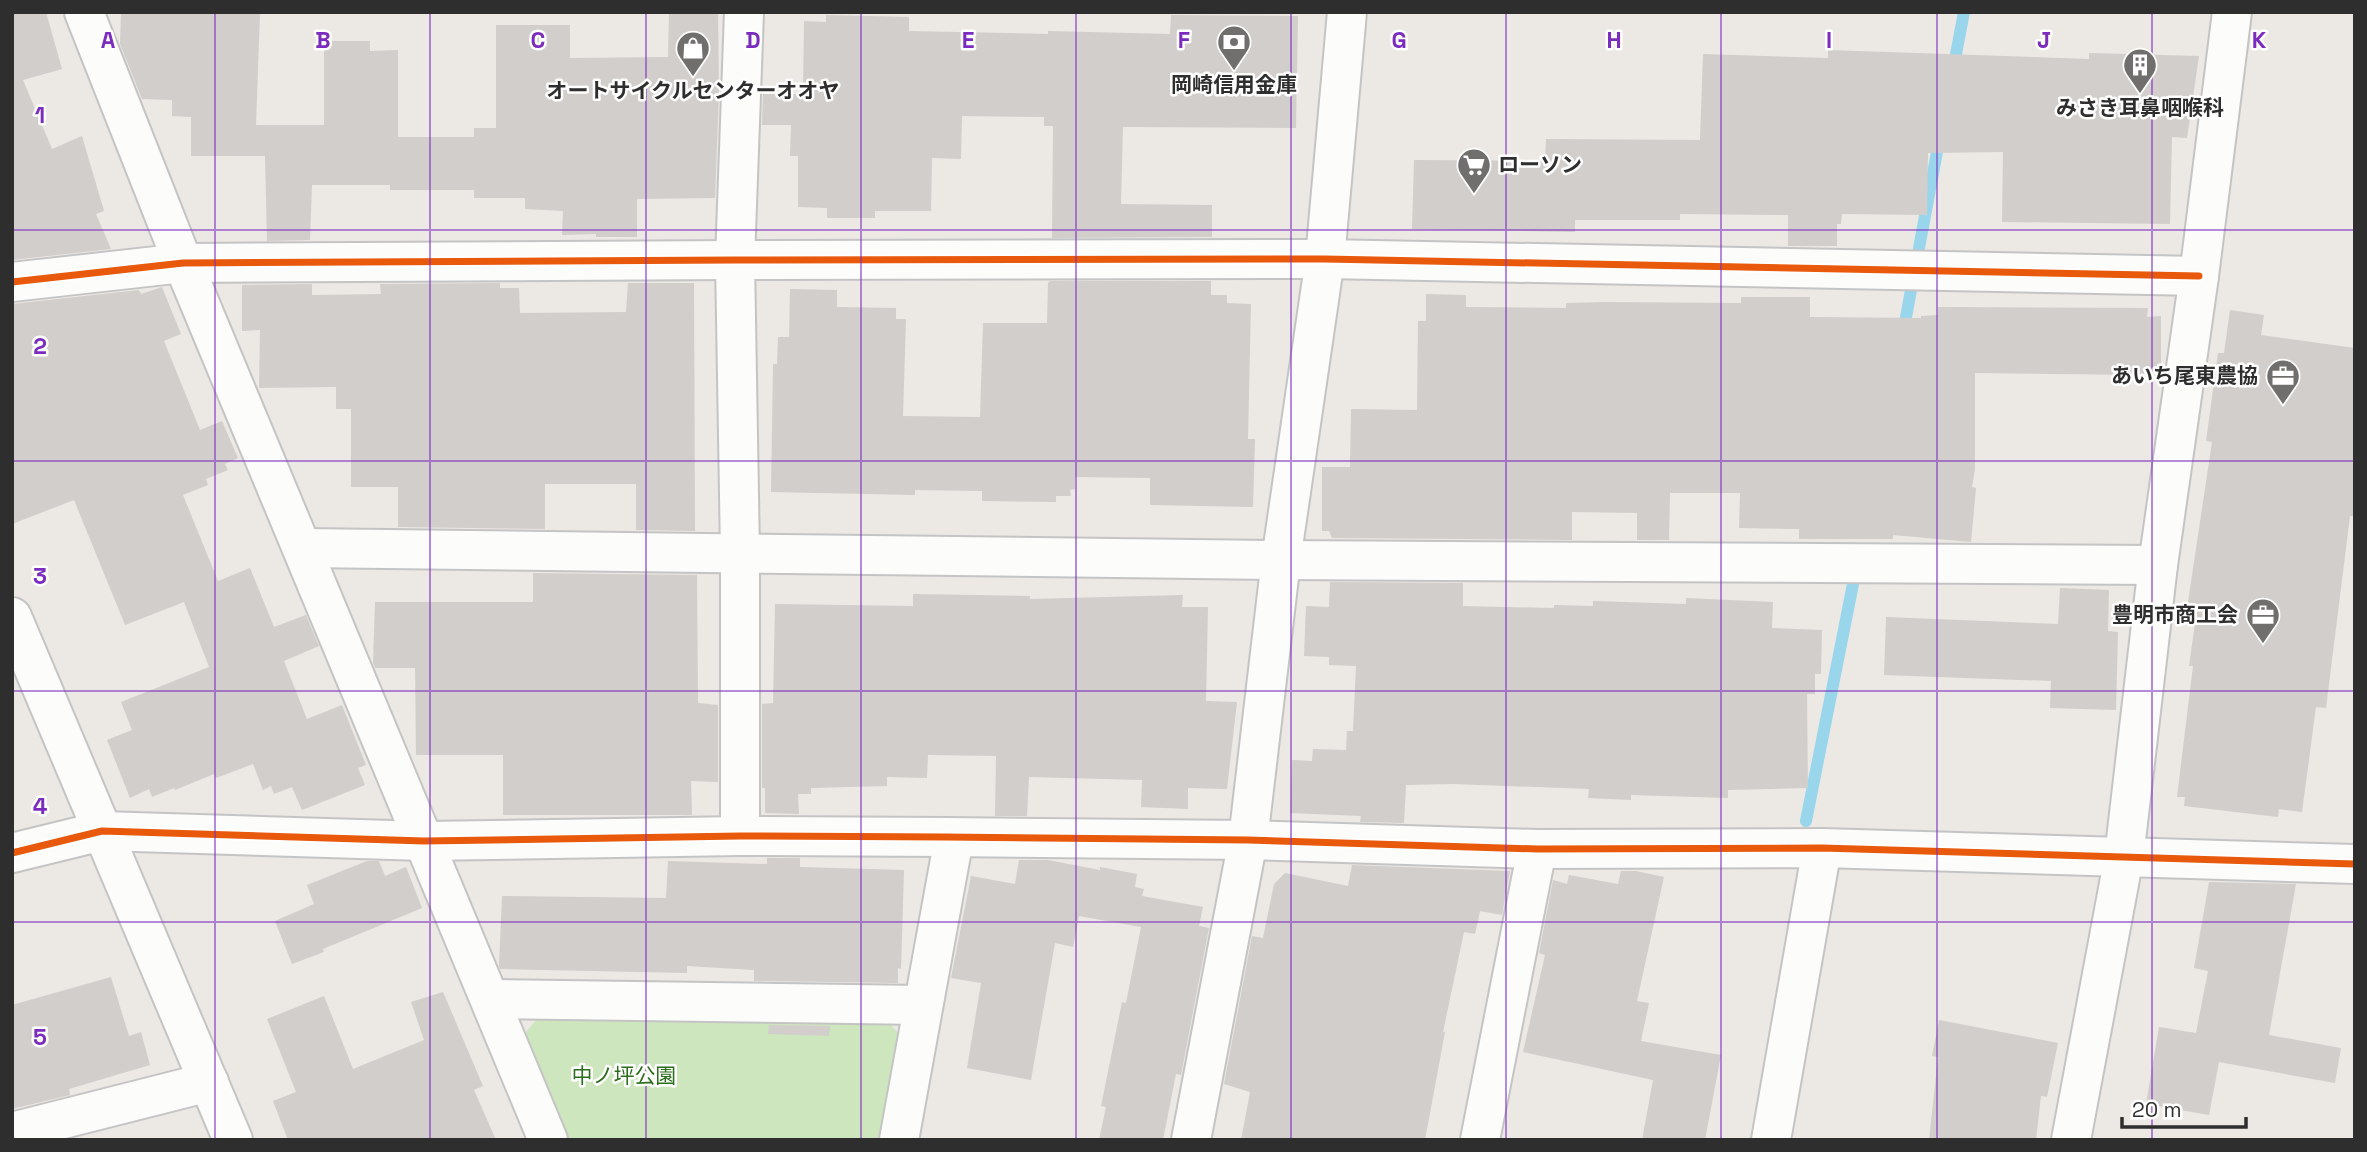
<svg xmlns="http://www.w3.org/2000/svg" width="2367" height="1152" font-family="'Space Grotesk','Noto Sans JP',sans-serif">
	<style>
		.green { fill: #cee6be }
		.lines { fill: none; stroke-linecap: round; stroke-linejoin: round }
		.stream { stroke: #99d6ec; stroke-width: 12 }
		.building { fill: #d1cecb }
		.street-casing { stroke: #c5c4c5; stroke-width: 42 }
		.secondary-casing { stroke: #c5c4c5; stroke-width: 42 }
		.street { stroke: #fcfcfb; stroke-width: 38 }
		.secondary { stroke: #fcfcfb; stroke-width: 38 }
		.cycleway-casing { stroke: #fff; stroke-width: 11 }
		.cycleway { stroke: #e8590c; stroke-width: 7 }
		.grid { fill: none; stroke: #7b2cbf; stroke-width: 2; stroke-opacity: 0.55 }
		.labels { text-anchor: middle; stroke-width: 5; stroke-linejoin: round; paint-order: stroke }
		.poi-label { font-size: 21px; font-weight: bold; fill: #2e2e2e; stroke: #fff }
		.park-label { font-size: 21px; fill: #2c6e1b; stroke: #fff }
		.grid-label { font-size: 23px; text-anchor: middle; font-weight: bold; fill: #7b2cbf; stroke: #fff; stroke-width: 5; stroke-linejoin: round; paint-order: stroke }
	</style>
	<rect width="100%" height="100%" fill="#ece8e4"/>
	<polygon class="green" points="544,1011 883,1016 900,1035 880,1140 568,1140 525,1033"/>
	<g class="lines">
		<g class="stream">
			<polyline points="1953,70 1964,12"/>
			<polyline points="1919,248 1940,136"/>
			<polyline points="1903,334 1911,290"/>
			<polyline points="1806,821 1853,584"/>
		</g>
	</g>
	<g class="building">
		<polygon points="12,12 46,12 62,69 23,80 52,149 82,136 104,211 96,214 111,249 12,260"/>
		<polygon points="121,12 260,12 256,125 324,125 324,41 370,41 370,51 398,50 398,137 474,137 474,128 496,128 496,25 570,25 570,58 668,57 669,12 718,12 719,93 715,198 637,199 637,237 596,237 596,234 562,235 563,211 525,209 525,198 474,198 474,190 390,190 390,185 312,185 310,240 267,241 265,156 191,156 191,117 172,116 172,100 142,99 120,44"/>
		<polygon points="826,15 909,17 909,31 1048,34 1048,31 1170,34 1171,15 1298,16 1296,128 1123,127 1121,204 1212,205 1212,237 1052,238 1053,126 1044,126 1044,117 962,116 961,159 932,158 931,211 875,211 875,218 827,218 827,208 798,207 798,156 790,156 791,125 762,125 763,94 803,94 804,21 826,22"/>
		<polygon points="1828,50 2089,59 2089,53 2199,56 2187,138 2172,137 2170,224 2002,222 2003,152 1928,153 1927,215 1842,214 1841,224 1837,224 1837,246 1788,246 1788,215 1680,214 1680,220 1575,220 1575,232 1412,229 1414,160 1545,161 1546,139 1700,140 1703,54 1828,58"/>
		<polygon points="1050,281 1211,281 1211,295 1227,295 1227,303 1251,304 1248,439 1255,439 1253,507 1150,505 1150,478 1075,477 1075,489 1070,490 1071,496 1056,496 1056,502 982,501 982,491 915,490 915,495 771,492 773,364 777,364 778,337 789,337 790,289 837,290 837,307 896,308 896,319 906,319 903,416 980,417 983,323 1047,323 1048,283"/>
		<polygon points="500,283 500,288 519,288 520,313 626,312 628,283 694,283 695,531 636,530 636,484 545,484 545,529 398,527 398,487 351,487 351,409 336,409 336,387 259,388 260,330 242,331 242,285 312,284 312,295 381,294 380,284"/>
		<polygon points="162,287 181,334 164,341 200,430 222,421 238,458 225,464 228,470 206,479 208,485 183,495 218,581 250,568 274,627 306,615 319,646 284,661 307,719 342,705 366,765 358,768 365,785 302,810 292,787 274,794 271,786 263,790 253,764 216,778 214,774 175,790 174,788 152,797 149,789 130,798 107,740 132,730 121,702 209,667 184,602 125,625 74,500 12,524 12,304 139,290 141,294"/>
		<polygon points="1426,294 1466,295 1466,307 1566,308 1566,303 1605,302 1741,303 1741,297 1810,297 1810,317 1921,318 1921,316 1938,315 1938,307 2148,308 2147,317 2161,316 2161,368 2144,368 2144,375 1975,373 1975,469 1972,487 1976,488 1971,542 1893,535 1893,539 1799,539 1799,529 1739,528 1740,493 1670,493 1669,540 1637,540 1637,513 1572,512 1572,540 1332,538 1329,531 1322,531 1322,467 1350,467 1351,409 1417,410 1418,321 1426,321"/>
		<polygon points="2230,310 2264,315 2261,335 2355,348 2355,516 2350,516 2326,708 2316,707 2302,812 2279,809 2278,817 2184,806 2185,797 2177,797 2193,666 2189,666 2195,623 2185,622 2212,442 2206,441 2218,353 2224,353"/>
		<polygon points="533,573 697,575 698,703 718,705 718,782 691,781 692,815 503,815 503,755 416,755 415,668 375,668 373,663 375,602 533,602"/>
		<polygon points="1330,582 1463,583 1463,606 1554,608 1554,605 1593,606 1593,601 1686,604 1686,598 1773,602 1772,628 1822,630 1821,674 1815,674 1815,694 1807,694 1808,788 1728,790 1728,798 1631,795 1631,800 1588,798 1589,789 1453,784 1406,785 1404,823 1360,822 1361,816 1290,813 1292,760 1312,761 1313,749 1346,750 1347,731 1353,731 1356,666 1329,665 1329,657 1304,656 1306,606 1329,607"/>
		<polygon points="2060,588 2109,590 2108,631 2118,632 2116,710 2050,708 2051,681 1884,675 1886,617 2058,624"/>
		<polygon points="913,594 1030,596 1030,599 1183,595 1182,607 1208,607 1206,701 1237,702 1227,789 1188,788 1188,809 1141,807 1142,780 1029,777 1027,816 995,816 996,756 928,755 927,778 887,777 887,786 811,788 811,794 798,794 799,814 765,813 765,788 762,788 762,704 773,703 775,604 913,606"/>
		<polygon points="767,858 800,858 800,867 904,870 901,969 898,968 898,983 754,981 754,970 687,966 687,973 500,969 499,966 502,896 666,898 668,861 767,864"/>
		<polygon points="1019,860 1048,860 1100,870 1100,867 1137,874 1135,887 1144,889 1142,896 1203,907 1199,926 1209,928 1181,1075 1176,1074 1163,1140 1099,1140 1106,1107 1101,1106 1122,1002 1126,1003 1141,927 1079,916 1073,947 1055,943 1031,1080 967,1068 981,983 951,978 971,876 1015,884"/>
		<polygon points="367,861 379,861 385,876 406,867 422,908 323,949 324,952 292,964 275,921 314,904 307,885"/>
		<polygon points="1352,865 1510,871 1502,915 1480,911 1475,934 1464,932 1443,1032 1445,1032 1425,1140 1241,1140 1250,1092 1224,1084 1252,936 1263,938 1274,884 1285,873 1348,886"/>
		<polygon points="1621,871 1636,871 1664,877 1637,1001 1649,1003 1641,1041 1721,1055 1705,1140 1642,1140 1653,1080 1523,1052 1545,955 1539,953 1553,880 1567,884 1569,875 1618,884"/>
		<polygon points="2209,882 2296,884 2269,1035 2341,1048 2335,1083 2219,1062 2209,1115 2146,1104 2159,1027 2196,1033 2208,971 2194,968"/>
		<polygon points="111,977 129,1036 141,1032 150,1065 69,1089 70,1095 12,1109 12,1005"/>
		<polygon points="443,992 483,1086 474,1090 496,1140 288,1140 273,1101 296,1092 267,1019 324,996 353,1069 424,1040 411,1002"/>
		<polygon points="1939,1020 2058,1043 2047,1097 2041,1096 2036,1140 1929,1140 1938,1057 1932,1056"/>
		<polygon points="769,1025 830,1026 829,1036 768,1034"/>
	</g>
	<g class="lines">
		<g class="street-casing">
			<g id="street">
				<polyline points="84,12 183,263 548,1140"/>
				<polyline points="12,282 183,263 735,260 1325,259 2199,276"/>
				<polyline points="303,548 1281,560 2158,565"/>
				<polyline points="740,836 740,553 735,260 744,12"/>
				<polyline points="12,853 102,831 424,841 740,836 945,837 1248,840 1537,849 1822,848 2355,864"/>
				<polyline points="490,999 923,1005"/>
				<polyline points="12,1132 209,1082"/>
				<polyline points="899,1140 954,838"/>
				<polyline points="1191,1140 1248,840 1281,560 1325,259 1347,12"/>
				<polyline points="1480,1140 1537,849"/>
				<polyline points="1771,1140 1822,848"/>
				<polyline points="2071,1140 2124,857 2158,565 2199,276 2232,12"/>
			</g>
		</g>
		<g class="secondary-casing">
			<polyline id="secondary" points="12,617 233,1140"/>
		</g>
		<use href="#street" class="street"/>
		<use href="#secondary" class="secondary"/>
		<g class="cycleway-casing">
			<g id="cycleway">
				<polyline points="12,282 183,263 735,260 1325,259 2199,276"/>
				<polyline points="12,853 102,831 424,841 740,836 945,837 1248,840 1537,849 1822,848 2355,864"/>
			</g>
		</g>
		<use href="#cycleway" class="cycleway"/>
	</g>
	<path class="grid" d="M215 12V1140M430 12V1140M646 12V1140M861 12V1140M1076 12V1140M1291 12V1140M1506 12V1140M1721 12V1140M1937 12V1140M2152 12V1140M12 230H2355M12 461H2355M12 691H2355M12 922H2355"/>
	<defs>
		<g id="bank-pin" transform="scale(1.75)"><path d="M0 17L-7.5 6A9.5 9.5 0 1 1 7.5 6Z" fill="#706f6e" stroke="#fff"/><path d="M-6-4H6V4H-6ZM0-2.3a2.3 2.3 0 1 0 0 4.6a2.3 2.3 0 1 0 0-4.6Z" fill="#fff"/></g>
		<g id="shop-pin" transform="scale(1.75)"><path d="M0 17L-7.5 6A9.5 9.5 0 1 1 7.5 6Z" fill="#706f6e" stroke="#fff"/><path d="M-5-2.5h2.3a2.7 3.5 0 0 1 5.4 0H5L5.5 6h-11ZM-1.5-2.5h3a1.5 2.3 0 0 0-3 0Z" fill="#fff"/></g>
		<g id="building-pin" transform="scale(1.75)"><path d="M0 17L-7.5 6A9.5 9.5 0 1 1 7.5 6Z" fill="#706f6e" stroke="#fff"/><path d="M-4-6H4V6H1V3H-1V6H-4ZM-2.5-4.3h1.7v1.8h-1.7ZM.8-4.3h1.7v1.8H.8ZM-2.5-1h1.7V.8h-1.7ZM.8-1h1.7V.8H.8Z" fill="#fff"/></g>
		<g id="supermarket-pin" transform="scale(1.75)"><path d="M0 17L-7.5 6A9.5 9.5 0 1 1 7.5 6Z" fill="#706f6e" stroke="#fff"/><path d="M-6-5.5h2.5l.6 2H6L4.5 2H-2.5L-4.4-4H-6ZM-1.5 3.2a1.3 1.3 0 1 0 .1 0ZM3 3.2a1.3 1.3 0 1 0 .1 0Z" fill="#fff"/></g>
		<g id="office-pin" transform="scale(1.75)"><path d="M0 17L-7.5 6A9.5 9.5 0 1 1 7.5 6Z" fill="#706f6e" stroke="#fff"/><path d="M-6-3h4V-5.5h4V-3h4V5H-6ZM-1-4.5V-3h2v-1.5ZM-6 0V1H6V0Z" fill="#fff"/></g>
	</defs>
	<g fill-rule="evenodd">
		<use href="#bank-pin" x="1234" y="42"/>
		<use href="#shop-pin" x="693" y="48"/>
		<use href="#building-pin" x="2140" y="65"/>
		<use href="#supermarket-pin" x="1474" y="165"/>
		<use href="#office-pin" x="2283" y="376"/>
		<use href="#office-pin" x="2263" y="615"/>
	</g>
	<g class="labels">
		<g class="poi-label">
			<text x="1234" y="92">岡崎信用金庫</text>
			<text x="693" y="98">オートサイクルセンターオオヤ</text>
			<text x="2140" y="115">みさき耳鼻咽喉科</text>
			<text x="1498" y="172" text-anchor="start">ローソン</text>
			<text x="2258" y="383" text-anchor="end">あいち尾東農協</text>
			<text x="2238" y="622" text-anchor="end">豊明市商工会</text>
		</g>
		<g class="park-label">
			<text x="624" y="1083">中ノ坪公園</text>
		</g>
	</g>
	<g class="grid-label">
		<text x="108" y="48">A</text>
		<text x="323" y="48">B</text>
		<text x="538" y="48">C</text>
		<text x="753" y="48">D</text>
		<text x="968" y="48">E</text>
		<text x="1184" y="48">F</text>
		<text x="1399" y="48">G</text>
		<text x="1614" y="48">H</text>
		<text x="1829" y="48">I</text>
		<text x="2044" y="48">J</text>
		<text x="2259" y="48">K</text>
		<text x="40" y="123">1</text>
		<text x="40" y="354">2</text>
		<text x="40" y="584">3</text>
		<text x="40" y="814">4</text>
		<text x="40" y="1045">5</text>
	</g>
	<rect width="2367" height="1152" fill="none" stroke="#2e2e2e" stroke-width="28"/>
	<path d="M2122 1117v10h124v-10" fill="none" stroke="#2e2e2e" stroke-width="3.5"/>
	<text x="2132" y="1117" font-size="21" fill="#2e2e2e" stroke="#ffffff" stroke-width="5" paint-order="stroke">20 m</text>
</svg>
